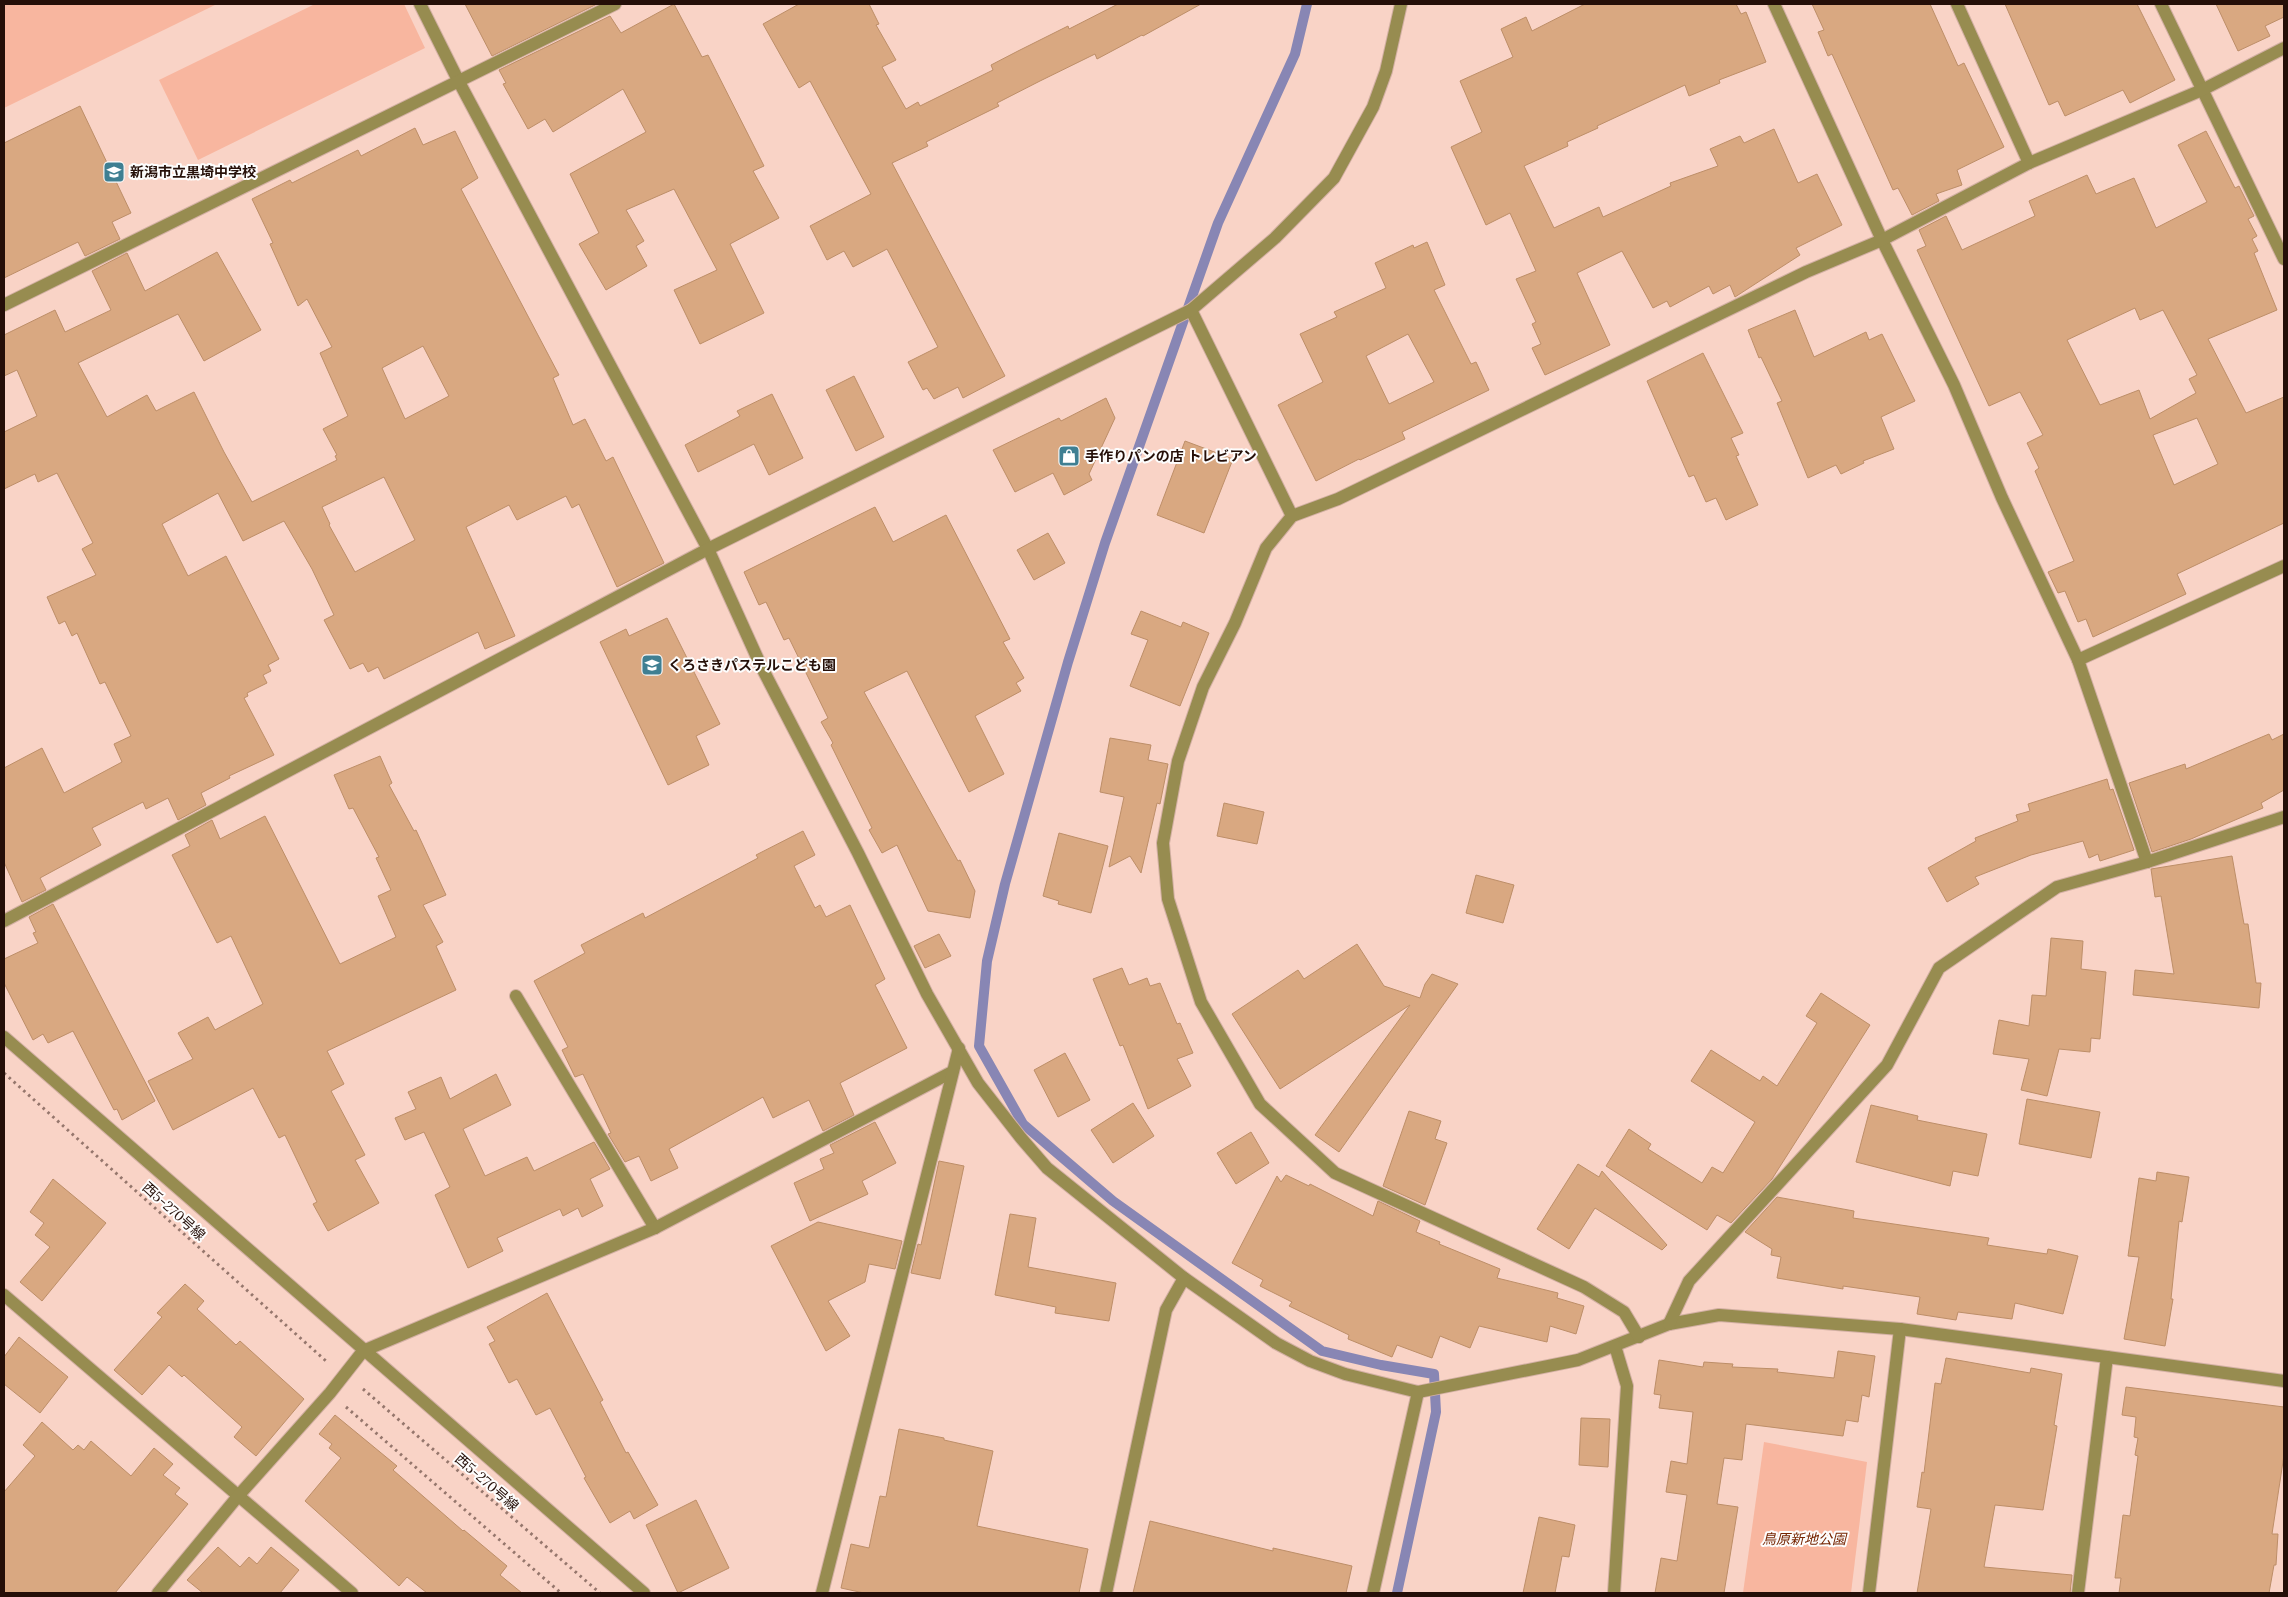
<svg xmlns="http://www.w3.org/2000/svg" width="2288" height="1597" font-family="Lora,'Noto Sans JP',serif">
	<style>
		.green { fill: #f8b69f }
		.lines { fill: none; stroke-linecap: round; stroke-linejoin: round }
		.stream { stroke: #8886b4; stroke-width: 10 }
		.building { fill: #d9a881; stroke: #bd8e68; fill-rule: evenodd }
		.minor-casing { stroke: #d3b0a4; stroke-width: 14 }
		.path { stroke: #95766c; stroke-width: 3; stroke-dasharray: 2.5 4; stroke-linecap: butt }
		.minor { stroke: #978c50; stroke-width: 12 }
		.labels { text-anchor: middle; stroke-width: 4; stroke-linejoin: round; paint-order: stroke }
		.poi-label { font-size: 14px; font-weight: bold; fill: #250f08; stroke: #fdfdfd; text-anchor: start }
		.street-label { font-size: 14px; fill: #250f08; stroke: #fdfdfd }
		.park-label { font-size: 14px; font-style: italic; fill: #752401; stroke: #fdfdfd }
	</style>
	<rect width="100%" height="100%" fill="#f9d3c6"/>
	<g class="green">
		<polygon points="4,4 217,4 4,108"/>
		<polygon points="315,4 404,4 425,48 198,160 159,80"/>
		<polygon points="1764,1442 1867,1462 1851,1593 1743,1593"/>
	</g>
	<g class="lines">
		<polyline class="stream" points="1307,4 1295,54 1218,223 1105,543 1068,662 1005,884 987,961 979,1046 1023,1124 1113,1201 1322,1351 1381,1365 1434,1374 1436,1412 1397,1593"/>
	</g>
	<g class="building">
		<polygon points="465,4 597,4 492,56"/>
		<polygon points="674,4 702,57 708,55 764,166 753,171 779,218 730,244 764,313 700,344 674,290 717,270 674,189 626,210 644,241 636,246 647,266 606,290 579,244 599,233 570,174 646,132 623,89 553,132 545,119 528,129 503,84 506,83 499,70 610,16 621,33"/>
		<polygon points="799,4 869,4 879,24 876,25 896,60 882,67 906,109 918,102 920,106 993,70 991,65 1018,51 1068,26 1069,29 1118,4 1201,4 1143,36 1142,35 1097,59 1095,54 1040,81 997,103 999,106 926,142 928,146 892,163 1005,376 963,398 958,387 934,399 927,388 923,390 908,362 938,347 887,249 853,267 844,251 827,260 810,226 871,194 810,81 799,88 763,24"/>
		<polygon points="1585,4 1736,4 1741,14 1746,12 1766,62 1719,80 1720,83 1689,96 1685,85 1597,126 1598,128 1567,142 1568,146 1524,166 1554,228 1599,207 1603,217 1671,186 1670,183 1718,166 1710,149 1740,136 1744,143 1774,129 1798,183 1817,174 1842,225 1796,248 1800,255 1735,297 1730,285 1713,294 1709,286 1670,307 1667,301 1653,308 1622,251 1577,273 1610,345 1545,375 1532,348 1541,344 1532,324 1536,322 1516,279 1536,271 1510,213 1486,225 1451,147 1482,132 1460,81 1513,57 1501,29 1526,17 1532,31"/>
		<polygon points="1812,4 1930,4 1958,66 1964,63 2004,147 1957,170 1962,185 1936,194 1939,201 1912,215 1898,188 1893,190 1832,54 1828,56 1818,32 1824,30"/>
		<polygon points="2005,4 2137,4 2175,80 2130,103 2123,90 2065,116 2058,101 2049,105"/>
		<polygon points="2216,4 2284,4 2284,17 2265,26 2270,36 2238,51"/>
		<polygon points="80,106 131,213 112,222 120,239 85,256 78,242 4,278 4,143"/>
		<path d="M415 128 423 145 455 131 478 178 461 189 559 375 553 378 573 425 585 419 606 461 613 457 664 563 617 587 579 504 572 508 566 496 517 520 509 505 466 527 515 636 485 649 478 632 384 679 378 667 368 672 363 663 350 669 324 620 334 615 312 569 284 521 243 541 218 493 162 524 188 576 226 556 279 659 268 665 271 671 263 675 267 683 247 693 248 696 244 698 274 755 229 776 230 778 201 793 206 805 178 820 168 798 146 809 143 802 92 828 101 845 40 878 46 890 22 902 4 862V768L42 748 64 793 122 762 114 744 131 736 105 682 100 684 77 633 72 636 65 621 59 624 47 597 96 575 82 549 93 543 57 473 38 482 35 474 4 489V432L37 416 17 370 4 376V335L55 310 65 332 111 310 92 271 127 253 145 291 217 252 261 330 204 361 178 314 78 363 107 417 147 395 156 411 194 392 224 452 252 502 337 460 335 456 337 455 323 429 348 416 320 353 332 347 307 299 298 306 270 244 273 243 252 199 290 180 292 183 358 150 361 156ZM423 346 449 396 405 419 382 368ZM384 477 415 540 355 572 329 525 330 524 322 507Z"/>
		<path d="M2206 131 2235 188 2239 186 2254 216 2248 219 2257 236 2252 239 2258 251 2254 253 2277 310 2208 339 2246 413 2284 397V523L2177 574 2186 594 2093 637 2086 619 2078 622 2065 591 2058 593 2048 572 2074 561 2035 471 2039 468 2027 443 2043 435 2020 392 1989 406 1917 250 1926 246 1919 230 1946 216 1962 250 2035 216 2029 201 2087 175 2096 194 2134 178 2156 228 2207 202 2178 145ZM2135 308 2140 320 2163 310 2197 375 2189 379 2196 393 2150 419 2139 390 2100 405 2067 340ZM2197 418 2218 464 2174 485 2153 435Z"/>
		<path d="M1427 242 1445 285 1434 290 1471 364 1476 362 1489 390 1402 432 1405 439 1360 460 1359 459 1316 481 1278 405 1323 382 1300 334 1337 317 1334 312 1386 288 1375 263 1413 245 1414 248ZM1408 334 1434 382 1389 404 1366 356Z"/>
		<polygon points="1795,310 1814,357 1866,332 1869,340 1882,334 1915,401 1881,417 1894,449 1863,461 1864,463 1841,474 1836,465 1808,478 1777,403 1782,401 1761,357 1759,358 1748,330"/>
		<polygon points="1703,353 1743,433 1731,438 1739,455 1736,456 1758,505 1726,520 1716,498 1706,502 1694,475 1689,477 1647,381"/>
		<polygon points="854,376 884,437 856,451 826,390"/>
		<polygon points="772,394 803,458 769,475 754,444 698,472 685,445 740,416 737,411"/>
		<polygon points="1106,398 1115,418 1089,474 1092,480 1064,495 1053,473 1015,492 993,450 1059,418 1061,421"/>
		<polygon points="1185,441 1233,459 1204,533 1157,515"/>
		<polygon points="875,507 893,542 946,515 1010,639 1003,642 1024,678 1016,683 1021,691 975,716 1004,774 969,792 907,671 864,692 958,861 960,860 975,891 970,918 928,911 897,845 882,853 869,830 872,828 831,745 833,743 821,722 828,718 789,638 784,640 766,602 759,605 744,572"/>
		<polygon points="1048,533 1065,563 1034,580 1017,550"/>
		<polygon points="1141,611 1181,627 1183,622 1209,633 1180,706 1130,686 1148,640 1131,634"/>
		<polygon points="667,618 720,724 696,736 709,765 668,785 600,642 626,629 629,636"/>
		<polygon points="2269,734 2272,740 2284,734 2284,790 2261,803 2263,808 2191,839 2152,852 2129,783 2185,764 2186,769"/>
		<polygon points="1110,738 1151,745 1148,760 1168,764 1160,804 1157,803 1141,873 1130,856 1109,867 1124,797 1100,792"/>
		<polygon points="380,756 392,783 389,785 414,831 416,830 446,895 423,905 443,942 436,946 456,990 327,1051 344,1084 331,1091 365,1155 355,1160 379,1203 328,1231 313,1204 317,1202 285,1135 279,1138 253,1088 173,1130 148,1081 193,1059 178,1033 208,1017 215,1030 263,1004 231,936 217,943 172,855 190,846 185,835 212,820 220,839 265,816 340,964 396,937 378,896 391,890 376,858 379,857 353,808 349,809 334,775"/>
		<polygon points="2107,779 2110,790 2113,789 2134,850 2100,861 2098,854 2089,858 2083,841 2031,855 1975,877 1979,884 1947,902 1928,868 1976,841 1975,838 2018,821 2016,815 2030,811 2028,804"/>
		<polygon points="1224,803 1264,812 1257,844 1217,836"/>
		<polygon points="803,831 815,855 794,866 815,908 820,905 826,917 850,905 885,979 875,985 907,1048 840,1083 854,1115 823,1131 809,1100 773,1118 763,1097 669,1149 678,1168 651,1181 639,1156 625,1162 608,1134 611,1133 583,1074 575,1077 562,1050 568,1047 534,981 585,953 581,945 643,913 645,918 758,858 756,855"/>
		<polygon points="1059,833 1108,846 1091,913 1058,904 1059,901 1043,896"/>
		<polygon points="2232,856 2244,924 2248,924 2256,983 2261,983 2259,1008 2133,995 2135,970 2174,974 2161,896 2155,897 2151,869"/>
		<polygon points="1476,875 1514,885 1503,923 1466,913"/>
		<polygon points="53,904 155,1101 122,1120 117,1109 114,1110 73,1031 48,1043 43,1034 33,1040 4,983 4,959 38,943 33,933 36,932 29,917"/>
		<polygon points="939,934 951,956 925,968 914,946"/>
		<polygon points="2051,938 2083,941 2081,969 2106,972 2100,1039 2091,1038 2090,1052 2059,1049 2047,1096 2021,1090 2029,1059 1993,1054 1999,1020 2029,1026 2032,995 2046,996"/>
		<polygon points="1357,944 1384,986 1420,998 1425,984 1432,974 1458,984 1339,1152 1315,1135 1410,1005 1280,1089 1232,1014 1298,970 1304,979"/>
		<polygon points="1122,968 1129,985 1147,978 1150,986 1160,983 1177,1024 1180,1023 1193,1053 1177,1059 1191,1086 1148,1109 1123,1045 1120,1046 1093,979"/>
		<polygon points="1821,993 1870,1025 1772,1179 1731,1223 1717,1215 1707,1230 1606,1166 1629,1129 1651,1144 1648,1149 1702,1183 1712,1167 1723,1173 1755,1122 1691,1081 1711,1050 1760,1081 1763,1076 1777,1086 1817,1023 1806,1016"/>
		<polygon points="1065,1053 1090,1100 1058,1117 1034,1070"/>
		<polygon points="496,1074 511,1105 463,1129 485,1176 527,1157 534,1171 594,1142 610,1169 590,1179 603,1206 582,1217 578,1208 563,1216 560,1209 497,1238 503,1251 468,1268 435,1195 450,1187 424,1132 405,1140 395,1118 416,1109 408,1092 441,1077 450,1099"/>
		<polygon points="2027,1099 2100,1112 2091,1158 2019,1144"/>
		<polygon points="1133,1103 1154,1136 1113,1163 1091,1130"/>
		<polygon points="1871,1105 1918,1116 1917,1120 1987,1134 1978,1176 1953,1171 1950,1186 1856,1162"/>
		<polygon points="1409,1111 1441,1121 1435,1139 1447,1143 1425,1205 1383,1186"/>
		<polygon points="875,1122 896,1163 862,1181 868,1194 810,1221 794,1183 824,1169 820,1159 834,1153 830,1145"/>
		<polygon points="1251,1132 1269,1163 1236,1184 1217,1153"/>
		<polygon points="939,1161 964,1166 940,1279 911,1273 918,1244 921,1245"/>
		<polygon points="1578,1164 1599,1177 1602,1171 1667,1245 1662,1250 1595,1208 1569,1249 1537,1229"/>
		<polygon points="2157,1172 2189,1177 2182,1222 2179,1221 2171,1299 2173,1299 2165,1346 2124,1339 2139,1257 2128,1256 2139,1178 2156,1181"/>
		<polygon points="1286,1175 1309,1186 1310,1184 1373,1216 1378,1201 1420,1221 1416,1232 1440,1242 1439,1244 1500,1269 1497,1278 1558,1293 1557,1298 1584,1306 1576,1334 1550,1326 1547,1342 1479,1326 1470,1348 1440,1336 1432,1358 1397,1345 1392,1357 1348,1339 1349,1335 1289,1306 1292,1302 1260,1286 1263,1280 1232,1263 1277,1176 1281,1182"/>
		<polygon points="53,1179 106,1223 42,1301 20,1282 50,1247 35,1235 44,1223 30,1212"/>
		<polygon points="1777,1197 1854,1211 1853,1218 1989,1238 1987,1245 2047,1254 2048,1249 2078,1256 2063,1314 2015,1303 2012,1319 1958,1312 1956,1320 1917,1314 1920,1297 1843,1286 1843,1289 1777,1278 1781,1257 1771,1255 1772,1249 1745,1232"/>
		<polygon points="1010,1214 1036,1218 1028,1267 1116,1283 1109,1321 1055,1313 1056,1307 995,1295"/>
		<polygon points="818,1222 902,1241 895,1269 869,1264 865,1282 828,1301 850,1336 826,1351 771,1246"/>
		<polygon points="185,1284 204,1301 197,1309 236,1345 240,1341 304,1399 256,1456 234,1437 242,1427 184,1375 182,1377 169,1365 142,1395 114,1370 162,1317 157,1313"/>
		<polygon points="547,1293 603,1400 600,1402 626,1453 628,1452 658,1505 634,1519 630,1511 610,1523 584,1478 586,1477 550,1408 536,1415 517,1379 509,1383 489,1344 495,1341 487,1327"/>
		<polygon points="19,1337 68,1377 40,1413 4,1384 4,1357"/>
		<polygon points="1838,1351 1875,1356 1869,1397 1862,1395 1858,1422 1846,1420 1843,1436 1746,1424 1742,1460 1724,1458 1717,1504 1738,1507 1724,1593 1655,1593 1661,1558 1677,1561 1687,1495 1666,1492 1671,1461 1687,1464 1693,1412 1659,1408 1661,1395 1654,1394 1659,1360 1703,1367 1704,1362 1733,1364 1732,1367 1778,1369 1777,1372 1834,1378"/>
		<polygon points="1946,1358 2030,1373 2031,1368 2062,1374 2054,1425 2057,1426 2043,1510 1995,1505 1984,1567 2072,1575 2070,1593 1917,1593 1931,1509 1917,1507 1922,1472 1924,1473 1935,1383 1941,1384"/>
		<polygon points="2126,1387 2284,1407 2284,1455 2272,1534 2278,1534 2276,1565 2274,1565 2269,1593 2119,1593 2121,1578 2115,1578 2123,1515 2130,1516 2138,1456 2135,1455 2138,1438 2134,1437 2136,1417 2122,1415"/>
		<polygon points="335,1415 397,1466 393,1470 463,1531 464,1530 507,1566 500,1575 522,1593 427,1593 407,1577 399,1586 305,1501 341,1458 329,1448 332,1444 319,1434"/>
		<polygon points="1581,1418 1610,1419 1608,1467 1579,1465"/>
		<polygon points="42,1422 73,1450 78,1445 84,1450 91,1441 131,1476 154,1448 173,1464 163,1475 180,1488 175,1494 188,1504 115,1593 4,1593 4,1492 35,1456 23,1445"/>
		<polygon points="899,1429 944,1438 944,1440 993,1451 977,1526 1088,1549 1079,1593 864,1593 841,1588 851,1544 869,1548 880,1496 886,1497"/>
		<polygon points="696,1500 729,1568 678,1593 646,1525"/>
		<polygon points="1539,1517 1575,1525 1569,1557 1562,1556 1555,1593 1523,1593"/>
		<polygon points="1150,1521 1273,1551 1273,1548 1352,1566 1346,1593 1133,1593"/>
		<polygon points="218,1547 240,1567 249,1557 257,1564 271,1547 299,1570 280,1593 203,1593 187,1580"/>
	</g>
	<g class="lines">
		<g class="minor-casing">
			<g id="minor">
				<polyline points="420,4 458,80 708,549 761,666 858,853 927,994 978,1083 1021,1138 1047,1168 1184,1278 1276,1343 1310,1361 1345,1374 1418,1392 1578,1360 1669,1324 1719,1315 1900,1329 2284,1381"/>
				<polyline points="1774,4 1882,240 1954,385 2002,498 2078,660 2147,862"/>
				<polyline points="1957,4 2029,163"/>
				<polyline points="2161,4 2284,259"/>
				<polyline points="4,305 615,4"/>
				<polyline points="1191,310 1292,516"/>
				<polyline points="2078,660 2284,566"/>
				<polyline points="4,921 708,549 1191,310 1275,238 1334,178 1373,107 1386,71 1401,4"/>
				<polyline points="516,996 655,1228"/>
				<polyline points="4,1037 644,1593"/>
				<polyline points="4,1295 352,1593"/>
				<polyline points="1669,1324 1689,1281 1887,1065 1939,968 2057,887 2147,862 2284,817"/>
				<polyline points="1639,1337 1624,1312 1584,1287 1335,1173 1260,1104 1201,1002 1168,899 1163,843 1178,761 1203,687 1235,623 1266,548 1292,516 1338,499 1806,272 1882,240 2029,163 2202,90 2284,48"/>
				<polyline points="158,1593 239,1495 330,1393 363,1351 655,1228 952,1072"/>
				<polyline points="822,1593 959,1048"/>
				<polyline points="1106,1593 1166,1310 1184,1278"/>
				<polyline points="1373,1593 1418,1392"/>
				<polyline points="1614,1593 1627,1386 1615,1346"/>
				<polyline points="1869,1593 1900,1329"/>
				<polyline points="2078,1593 2107,1357"/>
			</g>
		</g>
		<g class="path">
			<polyline points="4,1073 326,1361"/>
			<polyline points="363,1389 600,1593"/>
			<polyline points="346,1407 561,1593"/>
		</g>
		<use href="#minor" class="minor"/>
	</g>
	<defs>
		<g id="school-square" transform="scale(1.125)"><rect x="-9" y="-9" width="18" height="18" rx="4" fill="#3f7f92" stroke="#fdfdfd"/><path d="M0-5L7-2L0 1L-7-2ZM-4 1L0 2.5L4 1V4Q0 6-4 4Z" fill="#fff"/></g>
		<g id="shop-square" transform="scale(1.125)"><rect x="-9" y="-9" width="18" height="18" rx="4" fill="#3f7f92" stroke="#fdfdfd"/><path d="M-5-2.5h2.3a2.7 3.5 0 0 1 5.4 0H5L5.5 6h-11ZM-1.5-2.5h3a1.5 2.3 0 0 0-3 0Z" fill="#fff"/></g>
	</defs>
	<g fill-rule="evenodd">
		<use href="#school-square" x="114" y="172"/>
		<use href="#shop-square" x="1069" y="456"/>
		<use href="#school-square" x="652" y="665"/>
	</g>
	<g class="labels">
		<g class="poi-label">
			<text x="130" y="177">新潟市立黒埼中学校</text>
			<text x="1085" y="461">手作りパンの店 トレビアン</text>
			<text x="668" y="670">くろさきパステルこども園</text>
		</g>
		<g class="street-label">
			<text transform="translate(174 1211) rotate(42)" y="5">西5-270号線</text>
			<text transform="translate(487 1482) rotate(41)" y="5">西5-270号線</text>
		</g>
		<g class="park-label">
			<text x="1804" y="1544">鳥原新地公園</text>
		</g>
	</g>
	<rect width="2288" height="1597" fill="none" stroke="#250f08" stroke-width="10"/>
</svg>
